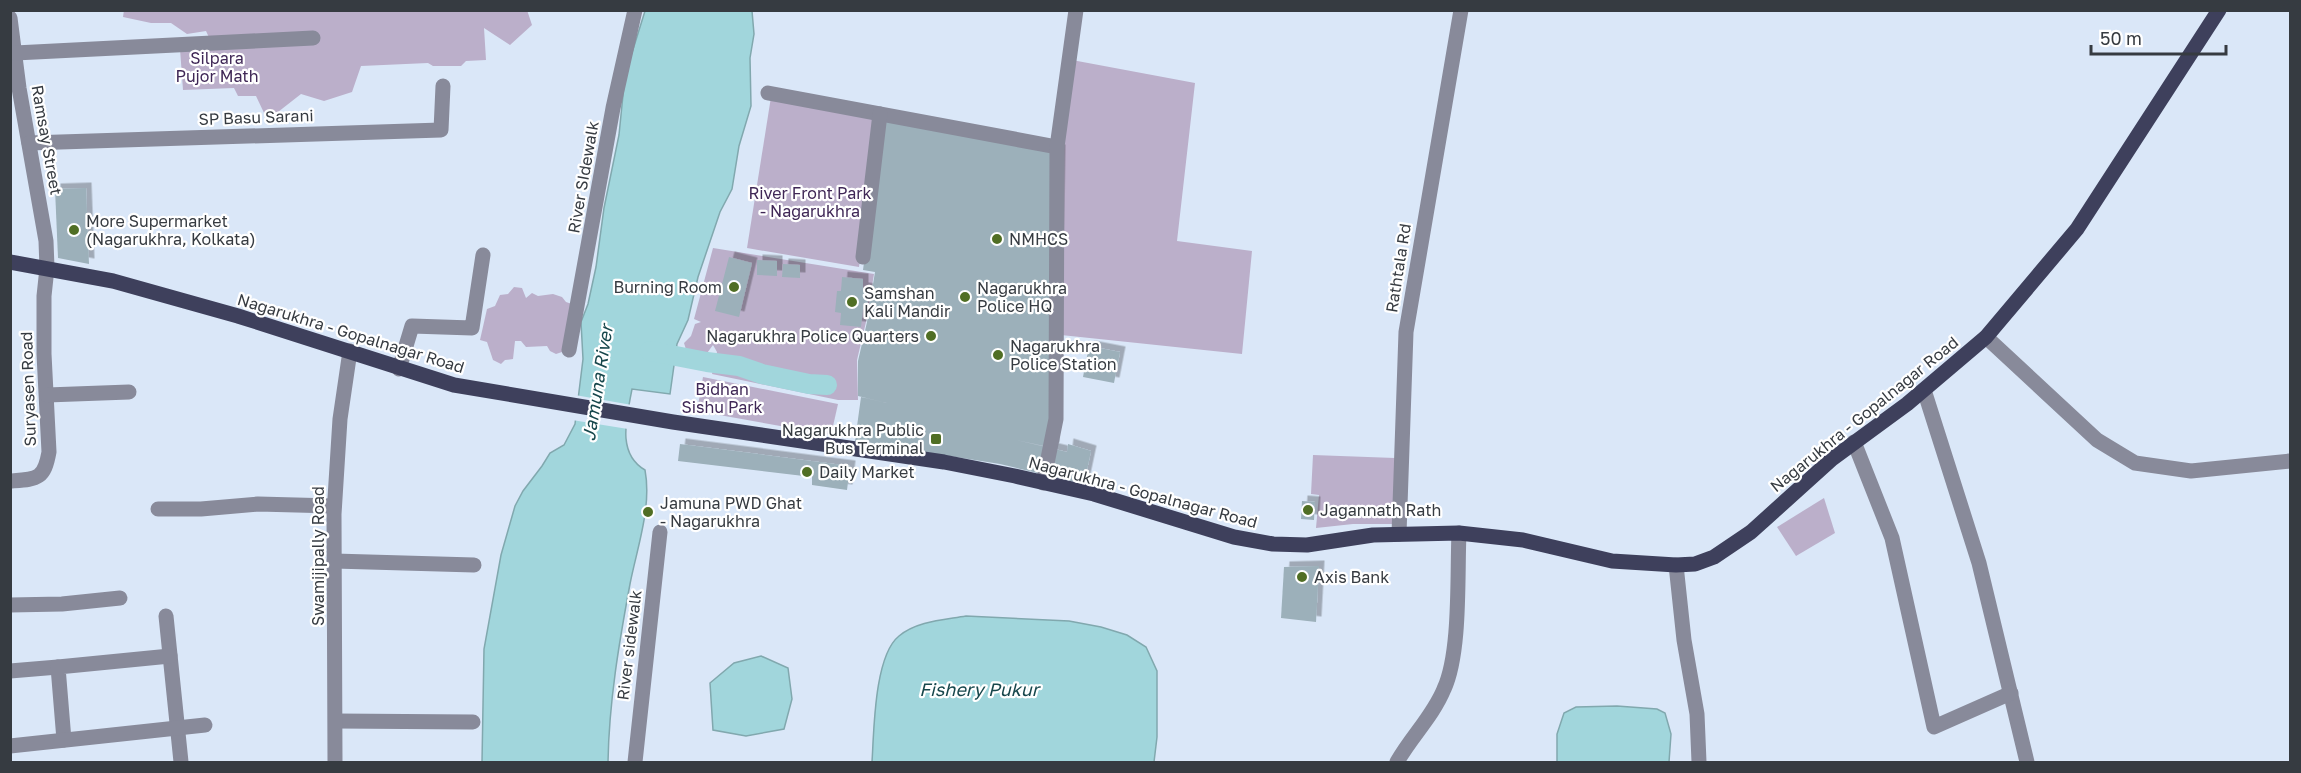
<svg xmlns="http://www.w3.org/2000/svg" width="2301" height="773" font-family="'Golos Text',sans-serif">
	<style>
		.green { fill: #bbafca }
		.water { fill: #a1d6dc; stroke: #81a8ae; stroke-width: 1.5 }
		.pier { fill: #dae7f8 }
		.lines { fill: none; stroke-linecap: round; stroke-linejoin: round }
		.canal { stroke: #a1d6dc; stroke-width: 20 }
		.building { fill: #9cb0ba; filter: url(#shadow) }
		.minor { stroke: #888a9a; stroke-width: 15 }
		.major { stroke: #3e405c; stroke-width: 15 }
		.poi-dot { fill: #506e24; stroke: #fff; stroke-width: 2 }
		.labels { text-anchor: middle; stroke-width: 4.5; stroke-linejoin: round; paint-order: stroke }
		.park-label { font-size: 16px; fill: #3f2756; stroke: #fff }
		.street-label { font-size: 16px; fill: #363b41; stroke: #fff }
		.poi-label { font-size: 16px; fill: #363b41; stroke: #fff; text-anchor: start }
		.water-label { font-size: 18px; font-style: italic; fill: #17474c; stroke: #fff }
	</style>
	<defs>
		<filter id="shadow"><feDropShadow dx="5.5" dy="-5.5" stdDeviation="0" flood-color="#0004"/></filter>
	</defs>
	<rect width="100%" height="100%" fill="#dae7f8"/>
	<g class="green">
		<polygon points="124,10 527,10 532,25 510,45 484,28 486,60 466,61 461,66 433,66 428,63 361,66 352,92 324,101 301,94 278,112 265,115 256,96 238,96 234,88 183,90 180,49 213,46 206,31 187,34 171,23 151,23 123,17"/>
		<polygon points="1072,60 1195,83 1177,241 1252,251 1242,354 1061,335 1061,146"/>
		<polygon points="771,97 877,117 859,267 747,248"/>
		<path d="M713 248 874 274 866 322 857 360 858 400H838L712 374 717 352 713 345C706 354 701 366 688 356L684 343 691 336 695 324 701 322 694 319Z"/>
		<polygon points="514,287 522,288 526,298 532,293 538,296 553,294 562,297 566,302 581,307 562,352 556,354 550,351 547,346 526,347 521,341 515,341 513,359 505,360 501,364 493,360 487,342 480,340 487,309 495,306 500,295 508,294"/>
		<polygon points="703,377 838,404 831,435 697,411"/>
		<polygon points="1313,455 1395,458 1394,524 1353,524 1316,528 1319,495 1311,494"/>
		<polygon points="1824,498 1835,533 1796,556 1777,527"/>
	</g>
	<g class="water">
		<path d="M645 11H752L754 34 750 58 751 106 739 146 732 189 720 212 698 277 688 320 677 344 670 394 632 389C627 417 616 453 645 470 652 507 637 548 630 584 619 643 609 702 608 762H482L484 649 501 555 515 506 523 491 542 466 550 453 564 445 575 424 583 359 581 322 588 304 596 267 604 208 619 135 625 75Z"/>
		<path d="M966 616 1069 621 1101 627 1127 635 1146 647 1157 671V737L1154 762H872C874 732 874 656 899 636 917 621 943 620 966 616Z"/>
		<polygon points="761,656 788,668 792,699 784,729 746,736 713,730 710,683 734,663"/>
		<polygon points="1617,706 1657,709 1665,713 1671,734 1669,762 1557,762 1557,734 1564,713 1576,707"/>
	</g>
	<polygon class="pier" points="575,395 632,405 628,429 572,420"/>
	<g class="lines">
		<polyline class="canal" points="650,351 707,362 739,366 762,374 809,384 827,385"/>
	</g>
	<g class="building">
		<polygon points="883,117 1060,150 1054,448 1016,440 1067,452 1068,444 1091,451 1084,484 1000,464 855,441 861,397 887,403 858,396 858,361 867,322 875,272 863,270"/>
		<polygon points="86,188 89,264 58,258 55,189"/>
		<polygon points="729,257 752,263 739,317 715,311"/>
		<polygon points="757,260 777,261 777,276 757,275"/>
		<polygon points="783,264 800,265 800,278 782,277"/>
		<polygon points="842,277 863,279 863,288 869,289 867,310 863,309 861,327 840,325 841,313 835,312 837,291 841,291"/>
		<polygon points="1089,346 1120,352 1114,383 1083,377"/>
		<polygon points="680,444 850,466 847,490 812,485 812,477 678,461"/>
		<polygon points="1302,501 1315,502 1314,520 1301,519"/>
		<polygon points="1319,566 1316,622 1281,618 1284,567"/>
	</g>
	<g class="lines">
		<g class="minor">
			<path d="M10 18 19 88 46 241 47 268 44 296V354L49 452C44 480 37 479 10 481"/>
			<polyline points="15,53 313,38"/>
			<polyline points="768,93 1057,147"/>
			<polyline points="29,143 441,130 443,86"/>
			<polyline points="863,257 880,114"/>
			<polyline points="1986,337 2097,440 2135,463 2191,471 2290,461"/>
			<polyline points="569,350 613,108 635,10"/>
			<polyline points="399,369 412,326 472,328 483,255"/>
			<polyline points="1924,390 1979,563 2027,762"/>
			<polyline points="47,395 129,392"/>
			<polyline points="1854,442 1892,538 1934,727 2011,693"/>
			<polyline points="1043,483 1056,419 1057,147 1076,10"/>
			<polyline points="158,509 201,509 258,504 334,506"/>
			<polyline points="1399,534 1406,332 1461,10"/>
			<polyline points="334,561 474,565"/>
			<polyline points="1676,565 1684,640 1697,714 1699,762"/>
			<polyline points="10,605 62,604 120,598"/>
			<polyline points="166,616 181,762"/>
			<polyline points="10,671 58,667"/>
			<polyline points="336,721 473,722"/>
			<polyline points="64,740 58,667 170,656"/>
			<polyline points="10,746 205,725"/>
			<polyline points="335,762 334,514 340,419 350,351"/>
			<polyline points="635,762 660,532"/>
			<path d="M1397 762C1411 737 1433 716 1444 689 1461 652 1457 575 1459 533"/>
		</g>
		<polyline class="major" points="10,262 113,281 238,316 454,385 673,422 944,462 1015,476 1094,494 1234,537 1273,544 1307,545 1373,535 1459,533 1523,540 1612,561 1676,565 1695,564 1714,557 1751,532 1832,459 1907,404 1986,337 2077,229 2219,10"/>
	</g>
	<g class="poi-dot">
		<circle cx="74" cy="230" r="6"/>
		<circle cx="997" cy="239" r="6"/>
		<circle cx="734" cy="287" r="6"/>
		<circle cx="965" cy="297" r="6"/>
		<circle cx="852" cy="302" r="6"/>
		<circle cx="931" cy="336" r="6"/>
		<circle cx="998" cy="355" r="6"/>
		<rect x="930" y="433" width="12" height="12" rx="3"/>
		<circle cx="807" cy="472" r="6"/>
		<circle cx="1308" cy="510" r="6"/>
		<circle cx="648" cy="512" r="6"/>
		<circle cx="1302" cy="577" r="6"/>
	</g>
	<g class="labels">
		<g class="park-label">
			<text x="217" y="64">Silpara<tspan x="217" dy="18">Pujor Math</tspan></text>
			<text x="810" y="199">River Front Park<tspan x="810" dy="18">- Nagarukhra</tspan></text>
			<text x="722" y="395">Bidhan<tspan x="722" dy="18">Sishu Park</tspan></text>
		</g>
		<g class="street-label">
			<text transform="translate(256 117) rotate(-2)" y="6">SP Basu Sarani</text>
			<text transform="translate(47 140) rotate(80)" y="6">Ramsay Street</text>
			<text transform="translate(583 177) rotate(-80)" y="6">River SIdewalk</text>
			<text transform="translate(1398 268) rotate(-81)" y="6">Rathtala Rd</text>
			<text transform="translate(351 333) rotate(17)" y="6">Nagarukhra - Gopalnagar Road</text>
			<text transform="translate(28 389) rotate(-92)" y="6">Suryasen Road</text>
			<text transform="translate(1864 414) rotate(-39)" y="6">Nagarukhra - Gopalnagar Road</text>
			<text transform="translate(1143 492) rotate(15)" y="6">Nagarukhra - Gopalnagar Road</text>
			<text transform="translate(318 556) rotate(-90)" y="6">Swamijipally Road</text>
			<text transform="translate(629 645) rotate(-83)" y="6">River sidewalk</text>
		</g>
		<g class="poi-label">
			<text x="86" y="227">More Supermarket<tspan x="86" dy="18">(Nagarukhra, Kolkata)</tspan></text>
			<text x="1009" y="245">NMHCS</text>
			<text x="722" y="293" text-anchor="end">Burning Room</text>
			<text x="977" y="294">Nagarukhra<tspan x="977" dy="18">Police HQ</tspan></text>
			<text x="864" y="299">Samshan<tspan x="864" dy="18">Kali Mandir</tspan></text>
			<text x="919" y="342" text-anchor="end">Nagarukhra Police Quarters</text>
			<text x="1010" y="352">Nagarukhra<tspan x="1010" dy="18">Police Station</tspan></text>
			<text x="924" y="436" text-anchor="end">Nagarukhra Public<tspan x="924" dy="18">Bus Terminal</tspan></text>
			<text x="819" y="478">Daily Market</text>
			<text x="660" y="509">Jamuna PWD Ghat<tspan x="660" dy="18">- Nagarukhra</tspan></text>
			<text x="1320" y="516">Jagannath Rath</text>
			<text x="1314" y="583">Axis Bank</text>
		</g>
		<g class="water-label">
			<text transform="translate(598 383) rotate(-81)" y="6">Jamuna River</text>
			<text x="979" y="696">Fishery Pukur</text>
		</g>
	</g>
	<rect width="2301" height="773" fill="none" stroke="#363b41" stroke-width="24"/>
	<path d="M2091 45v9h135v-9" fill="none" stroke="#363b41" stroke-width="3"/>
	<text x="2100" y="45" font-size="18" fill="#363b41" stroke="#ffffff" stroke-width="4.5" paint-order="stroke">50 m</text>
</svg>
